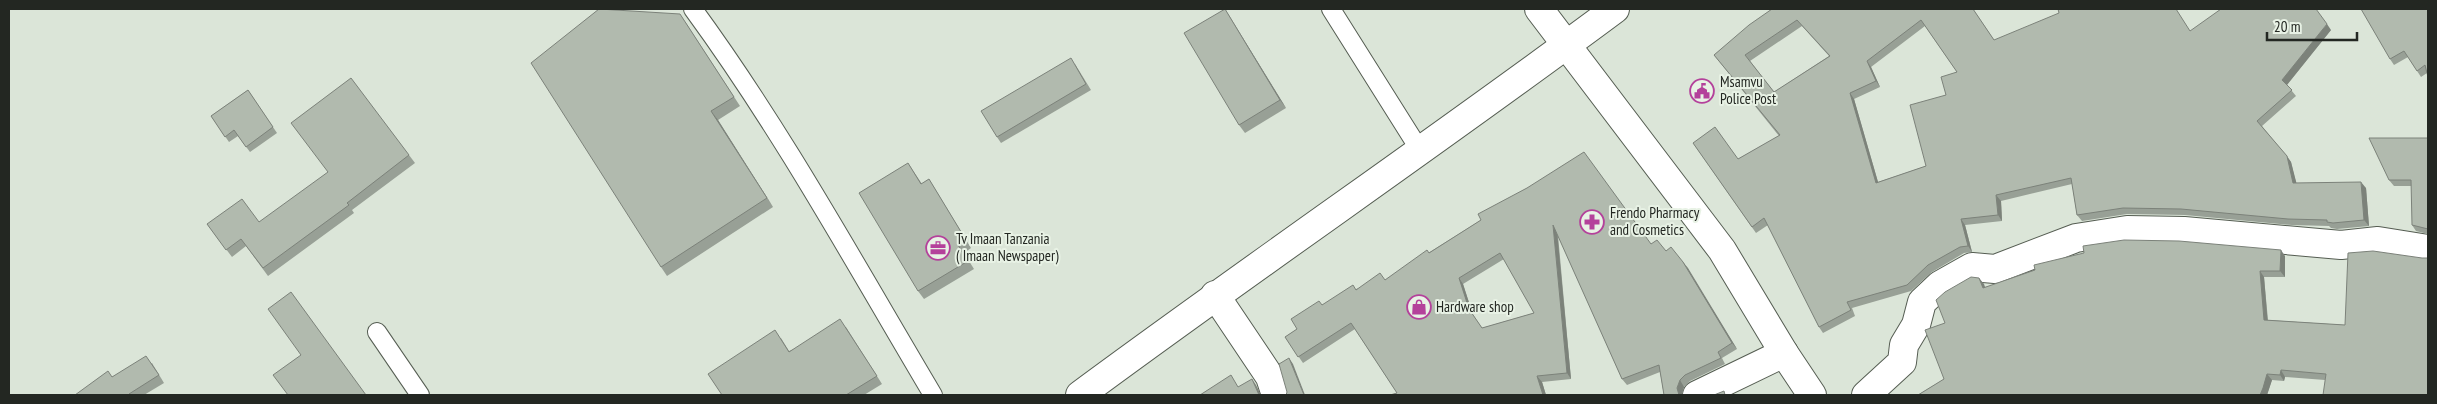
<svg xmlns="http://www.w3.org/2000/svg" width="2437" height="404" font-family="'PT Sans Narrow',sans-serif">
	<style>
		.lines { fill: none; stroke-linecap: round; stroke-linejoin: round }
		.lane-casing { stroke: #555d52; stroke-width: 20 }
		.street-casing { stroke: #555d52; stroke-width: 30 }
		.secondary-casing { stroke: #555d52; stroke-width: 30 }
		.lane { stroke: #fff; stroke-width: 18 }
		.street { stroke: #fff; stroke-width: 28 }
		.secondary { stroke: #fff; stroke-width: 28 }
		.wall { fill: #98a096; fill-rule: evenodd }
		.shaded-wall { fill: #7c827a }
		.building { fill: #b1baae; stroke: #7c827a; fill-rule: evenodd }
		.labels { text-anchor: middle; stroke-width: 4; stroke-linejoin: round; paint-order: stroke }
		.poi-label { font-size: 15px; fill: #232722; stroke: #e8f2e5; text-anchor: start }
	</style>
	<rect width="100%" height="100%" fill="#dbe5d8"/>
	<g class="lines">
		<g class="lane-casing">
			<g id="lane">
				<path d="M693 9C783 132 855 264 933 395"/>
				<polyline points="1331,9 1421,152"/>
				<polyline points="377,332 420,395"/>
			</g>
		</g>
		<g class="street-casing">
			<g id="street">
				<polyline points="1215,295 1270,377 1276,395"/>
				<polyline points="1697,395 1784,353"/>
				<polyline points="1866,395 1902,362 1904,345 1916,325 1922,302 1940,285 1972,267 1995,269 2076,238 2127,230 2184,231 2341,245 2378,241 2428,249"/>
			</g>
		</g>
		<g class="secondary-casing">
			<g id="secondary">
				<polyline points="1539,9 1722,250 1784,353 1812,395"/>
				<path d="M1080 395C1257 264 1439 140 1615 9"/>
			</g>
		</g>
		<use href="#lane" class="lane"/>
		<use href="#street" class="street"/>
		<use href="#secondary" class="secondary"/>
	</g>
	<g class="wall">
		<polygon points="1225,9 1286,108 1245,133 1239,125"/>
		<path d="M1772 9H1973L1994 40 2190 31 2331 30 2287 85 2296 96 2262 126 2291 162 2296 183 2366 188 2369 226 2337 229 2331 228 2329 226 2292 225 2185 215 2127 214 2082 221 2077 215 2072 184 2001 201 2002 221 1965 225 1972 252 1964 253 1932 272 1911 291 1852 308 1855 316 1823 333 1819 327 1768 225 1756 233 1693 143 1738 159 1779 136 1714 55ZM1802 26 1829 56 1774 92 1750 61ZM1925 26 1957 72 1946 95 1926 166 1878 182 1854 99 1880 87 1871 67Z"/>
		<polygon points="2428,9 2427,73 2421,77 2408,57 2394,65 2390,59"/>
		<polygon points="686,23 740,106 718,120 773,207 667,276 661,267"/>
		<polygon points="1075,64 1091,90 1001,143 997,137"/>
		<polygon points="248,90 277,133 250,152 238,136 229,142 211,116"/>
		<polygon points="2428,138 2428,234 2416,231 2412,225 2412,186 2394,186 2389,180"/>
		<polygon points="409,155 415,163 352,210 354,213 268,276 246,246 232,257 207,224 259,222"/>
		<polygon points="908,163 922,184 929,179 971,248 964,253 974,269 924,299 918,291"/>
		<path d="M1481 220 1651 244 1666 251 1683 262 1737 349 1722 358 1725 364 1690 381 1684 387 1682 395H1664L1660 372 1627 385 1622 379 1558 235 1571 379 1542 382 1546 395H1390L1397 393 1355 329 1303 363 1285 337 1297 329 1322 305 1356 289 1385 280ZM1504 259 1534 313 1482 328 1473 315 1463 284Z"/>
		<polygon points="2373,251 2325,380 2285,377 2284,381 2272,380 2267,395 1918,395 1944,379 1945,323 1979,278 1985,287 2285,256 2285,277 2264,277 2268,320 2345,325"/>
		<polygon points="846,327 882,384 864,395 722,395 781,338 789,351"/>
		<polygon points="152,363 164,383 144,395 75,395 112,377"/>
	</g>
	<g class="shaded-wall">
		<polygon points="1225,9 1230,17 1286,108 1280,100"/>
		<polygon points="2327,24 2331,30 2286,86 2282,80"/>
		<polygon points="1867,61 1871,67 1880,87 1876,81"/>
		<polygon points="1850,93 1854,99 1880,189 1876,183"/>
		<polygon points="711,111 718,120 773,207 767,198"/>
		<polygon points="2287,156 2291,162 2298,189 2293,183"/>
		<polygon points="2361,182 2366,188 2369,226 2364,220"/>
		<polygon points="1996,195 2001,201 2002,221 1998,215"/>
		<polygon points="1961,219 1965,225 1972,252 1968,246"/>
		<polygon points="1553,225 1557,231 1571,379 1567,373"/>
		<polygon points="2281,250 2285,256 2285,277 2280,271"/>
		<polygon points="1683,262 1688,268 1737,349 1732,343"/>
		<polygon points="2260,271 2264,277 2268,326 2264,320"/>
		<polygon points="1459,278 1463,284 1473,315 1469,309"/>
		<polygon points="1979,278 1984,284 1987,294 1983,288"/>
		<polygon points="1289,358 1293,364 1305,395 1304,395"/>
		<polygon points="2281,370 2285,377 2284,381 2280,375"/>
		<polygon points="2267,374 2272,380 2267,395 2260,395"/>
		<polygon points="1537,376 1542,382 1546,395 1543,395"/>
		<polygon points="1252,379 1256,385 1261,395 1259,395"/>
		<polygon points="1680,380 1684,387 1682,395 1678,395 1677,388"/>
	</g>
	<g class="building">
		<polygon points="599,9 680,14 734,97 711,111 767,198 661,267 531,63"/>
		<polygon points="1225,9 1280,100 1239,125 1184,33"/>
		<path d="M1772 9H1973L1994 40 2059 13 2058 9H2176L2190 31 2221 9H2316L2327 24 2282 80 2292 90 2257 121 2287 156 2293 183 2361 182 2364 220 2333 223 2327 222V220L2288 219 2181 209 2123 208 2077 215 2071 178 1996 195 1998 215 1961 219 1968 246 1960 247 1928 265 1907 285 1847 302 1851 310 1819 327 1764 218 1752 227 1693 143 1715 127 1738 159 1780 135 1714 55 1749 25ZM1797 20 1830 56 1774 92 1745 55ZM1921 20 1957 72 1941 77 1946 95 1910 105 1926 166 1876 183 1850 93 1876 81 1867 61Z"/>
		<polygon points="2361,9 2428,9 2428,77 2425,65 2417,71 2404,51 2390,59"/>
		<polygon points="1071,58 1086,84 997,137 981,111"/>
		<polygon points="351,78 409,155 347,203 349,205 263,268 241,239 226,250 207,224 242,199 259,222 328,172 291,123"/>
		<polygon points="248,90 273,127 246,147 234,130 225,137 211,116"/>
		<polygon points="2369,138 2428,138 2428,229 2412,225 2411,180 2389,180"/>
		<path d="M1584 152 1651 244 1657 240 1666 251 1671 247 1683 262 1732 343 1718 352 1721 358 1685 375 1680 380 1677 388 1679 395H1664L1659 365 1622 379 1553 225 1567 373 1537 376 1543 395H1390L1397 393 1351 323 1298 357 1285 337 1297 329 1291 319 1319 301 1322 305 1353 285 1356 290 1380 273 1385 280 1427 250 1429 253 1481 220 1478 214 1527 188ZM1500 253 1534 313 1482 328 1469 309 1459 278Z"/>
		<polygon points="908,163 921,184 929,179 966,240 958,245 968,261 918,291 859,193"/>
		<polygon points="2124,240 2179,241 2281,250 2280,271 2260,271 2264,320 2345,325 2348,253 2373,251 2422,258 2428,258 2428,395 2323,395 2326,374 2281,370 2280,375 2267,374 2263,388 2260,395 1918,395 1944,379 1925,330 1945,323 1936,300 1945,292 1971,277 1979,278 1983,288 2035,270 2034,265 2084,253 2083,246"/>
		<polygon points="291,292 366,395 288,395 273,375 301,355 268,309"/>
		<polygon points="840,319 877,376 846,395 722,395 708,374 775,330 789,352"/>
		<polygon points="146,356 159,375 129,394 130,395 75,395 108,371 112,377"/>
		<polygon points="1289,358 1304,395 1286,395 1287,392 1279,364"/>
		<polygon points="1231,375 1238,387 1252,379 1259,395 1200,395"/>
		<polygon points="1724,391 1725,395 1714,395"/>
	</g>
	<defs>
		<g id="civic-ring" transform="scale(1.25)"><circle r="9.5" fill="#e8f2e5" stroke="#b4419b" stroke-width="1.5"/><path d="M-.6-6.5H3V-4.5H.6V-3L4-1V1h2V6H-6V1h2V-1L-.6-3ZM-1.2 2.5V6h2.4V2.5Z" fill="#b4419b"/></g>
		<g id="pharmacy-ring" transform="scale(1.25)"><circle r="9.5" fill="#e8f2e5" stroke="#b4419b" stroke-width="1.5"/><path d="M-2-6h4v4h4v4h-4v4h-4v-4h-4v-4h4Z" fill="#b4419b"/></g>
		<g id="office-ring" transform="scale(1.25)"><circle r="9.5" fill="#e8f2e5" stroke="#b4419b" stroke-width="1.5"/><path d="M-6-3h4V-5.5h4V-3h4V5H-6ZM-1-4.5V-3h2v-1.5ZM-6 0V1H6V0Z" fill="#b4419b"/></g>
		<g id="shop-ring" transform="scale(1.25)"><circle r="9.5" fill="#e8f2e5" stroke="#b4419b" stroke-width="1.5"/><path d="M-5-2.5h2.3a2.7 3.5 0 0 1 5.4 0H5L5.5 6h-11ZM-1.5-2.5h3a1.5 2.3 0 0 0-3 0Z" fill="#b4419b"/></g>
	</defs>
	<g fill-rule="evenodd">
		<use href="#civic-ring" x="1702" y="91"/>
		<use href="#pharmacy-ring" x="1592" y="222"/>
		<use href="#office-ring" x="938" y="248"/>
		<use href="#shop-ring" x="1419" y="307"/>
	</g>
	<g class="labels">
		<g class="poi-label">
			<text x="1720" y="87">Msamvu<tspan x="1720" dy="17">Police Post</tspan></text>
			<text x="1610" y="218">Frendo Pharmacy<tspan x="1610" dy="17">and Cosmetics</tspan></text>
			<text x="956" y="244">Tv Imaan Tanzania<tspan x="956" dy="17">( Imaan Newspaper)</tspan></text>
			<text x="1436" y="312">Hardware shop</text>
		</g>
	</g>
	<rect width="2437" height="404" fill="none" stroke="#232722" stroke-width="20"/>
	<path d="M2267 32v8h90v-8" fill="none" stroke="#232722" stroke-width="2.5"/>
	<text x="2274" y="32" font-size="15" fill="#232722" stroke="#e8f2e5" stroke-width="4" paint-order="stroke">20 m</text>
</svg>
